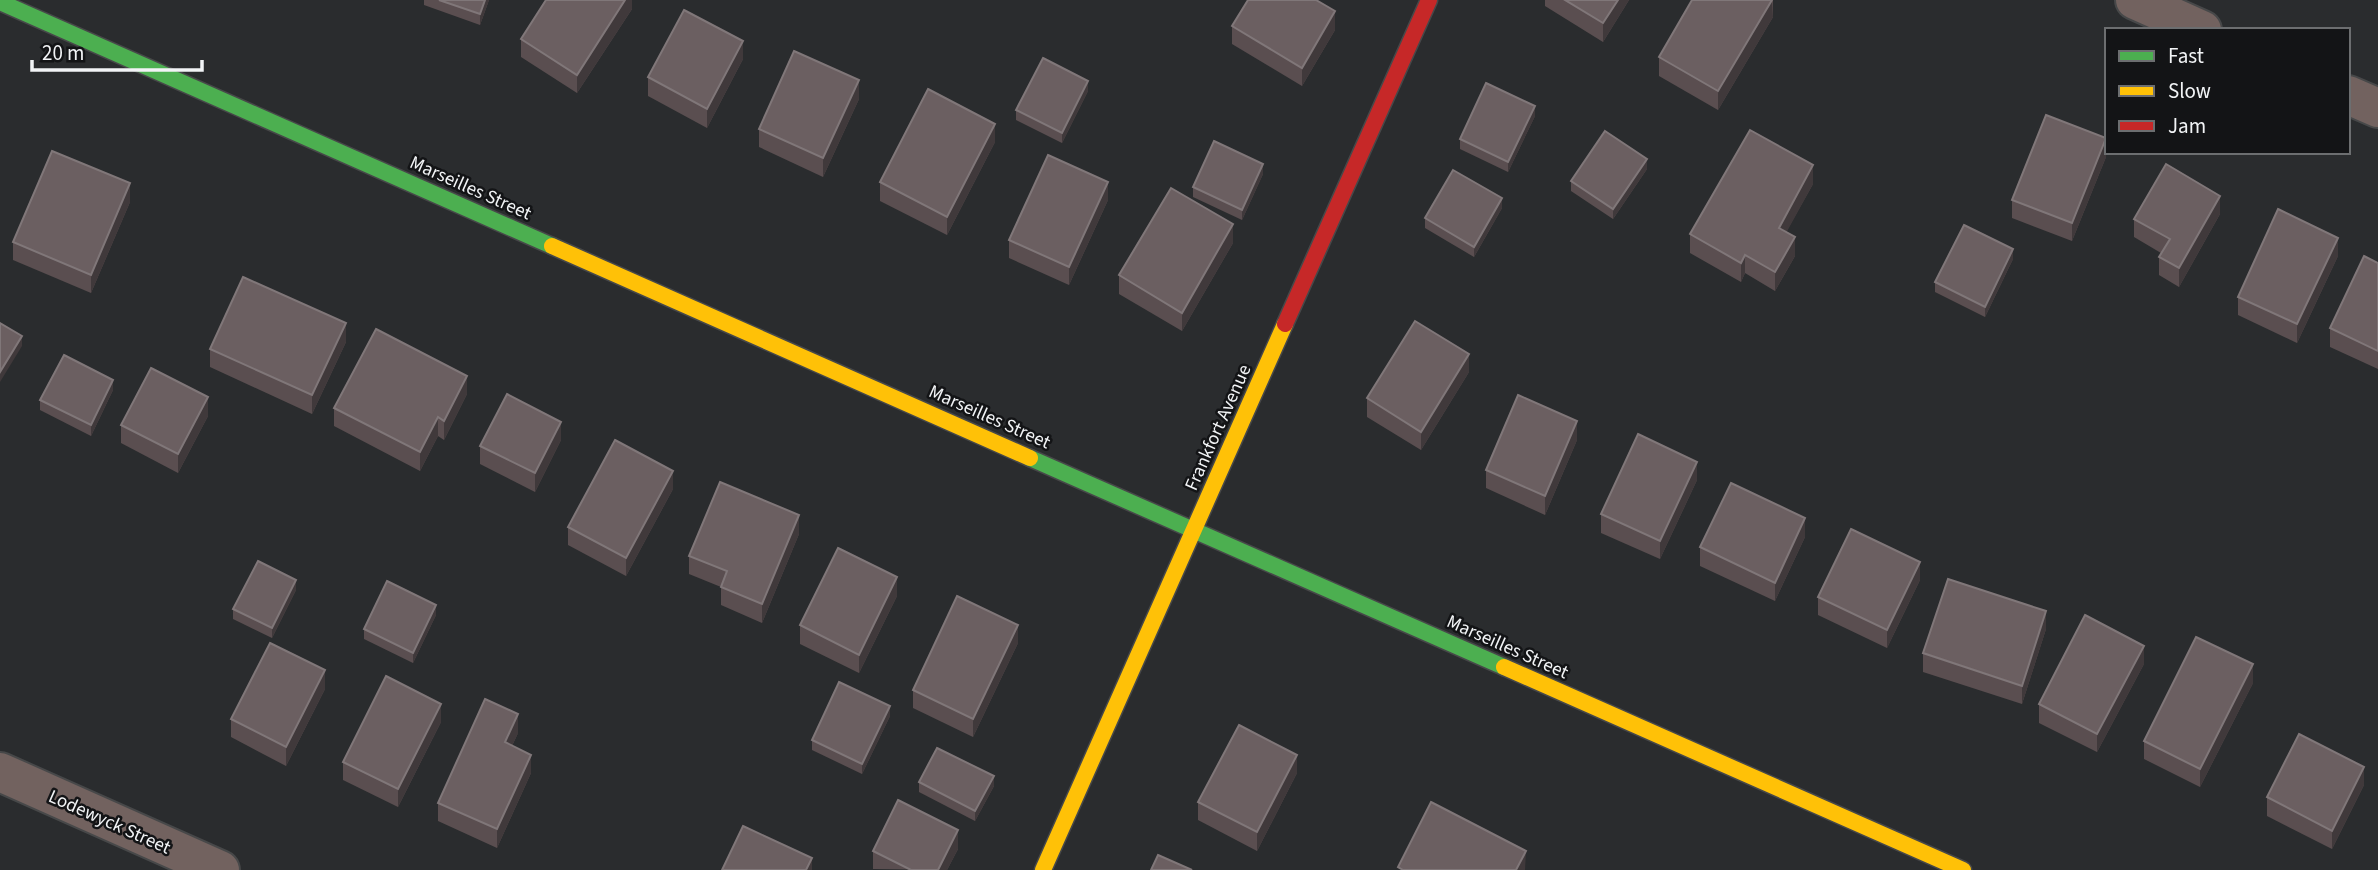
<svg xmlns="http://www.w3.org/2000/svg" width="2378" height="870" font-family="'Source Sans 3',sans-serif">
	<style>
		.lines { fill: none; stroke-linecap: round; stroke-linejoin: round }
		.street-casing { stroke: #474849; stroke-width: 42 }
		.fast-casing { stroke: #474849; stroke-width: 19 }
		.slow-casing { stroke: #474849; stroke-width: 19 }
		.jam-casing { stroke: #474849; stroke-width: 19 }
		.street { stroke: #72625f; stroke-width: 38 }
		.fast { stroke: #4caf50; stroke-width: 16 }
		.slow { stroke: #ffc107; stroke-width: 16 }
		.jam { stroke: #c62828; stroke-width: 16 }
		.wall { fill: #5a4e50 }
		.shaded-wall { fill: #40393b }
		.building { fill: #6b5f61; stroke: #807779; stroke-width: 2 }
		.labels { text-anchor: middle; stroke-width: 5; stroke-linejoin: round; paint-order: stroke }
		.street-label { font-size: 19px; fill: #f2f4f6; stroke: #131416 }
	</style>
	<rect width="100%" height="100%" fill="#2a2c2e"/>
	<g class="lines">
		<g class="street-casing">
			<g id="street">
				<polyline points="2135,0 2202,30"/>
				<polyline points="2348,95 2378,108"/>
				<polyline points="0,772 220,870"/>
			</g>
		</g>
		<g class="fast-casing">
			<g id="fast">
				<polyline points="0,2 552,246"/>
				<polyline points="1030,458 1504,667"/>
			</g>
		</g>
		<g class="slow-casing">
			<g id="slow">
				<polyline points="552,246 1030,458"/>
				<polyline points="1504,667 1963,870"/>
				<polyline points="1043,870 1285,324"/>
			</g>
		</g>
		<g class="jam-casing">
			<polyline id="jam" points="1285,324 1429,0"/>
		</g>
		<use href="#street" class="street"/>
		<use href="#fast" class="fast"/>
		<use href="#slow" class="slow"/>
		<use href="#jam" class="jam"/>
	</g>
	<g class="wall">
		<polygon points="424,0 489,0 480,25 424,5"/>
		<polygon points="632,0 632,9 577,93 521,57 521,39"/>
		<polygon points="1545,0 1629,0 1603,42 1545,6"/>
		<polygon points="1773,0 1773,17 1718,110 1659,76 1659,57"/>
		<polygon points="1232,26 1335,30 1302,86 1232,44"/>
		<polygon points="743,59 707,128 648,96 648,77"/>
		<polygon points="1088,91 1062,143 1016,120 1016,110"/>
		<polygon points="859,99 823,177 759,147 759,129"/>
		<polygon points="1535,116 1508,172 1460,149 1460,139"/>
		<polygon points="995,142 947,235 880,201 880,182"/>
		<polygon points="2106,157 2072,241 2012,218 2012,200"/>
		<polygon points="1647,169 1613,219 1571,191 1571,181"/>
		<polygon points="1263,174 1242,220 1193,197 1193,187"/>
		<polygon points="1813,184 1786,232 1795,256 1775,291 1745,273 1741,282 1690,253 1690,234"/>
		<polygon points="1108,200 1069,285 1009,258 1009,240"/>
		<polygon points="130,202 91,293 13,260 13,242"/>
		<polygon points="1502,208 1474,257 1425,228 1425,218"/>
		<polygon points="2220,214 2179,287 2159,275 2159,257 2161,253 2134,237 2134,219"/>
		<polygon points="1233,243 1182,331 1119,294 1119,275"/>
		<polygon points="2338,256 2297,343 2238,315 2238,297"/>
		<polygon points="2013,259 1985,317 1935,292 1935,282"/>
		<polygon points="2378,263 2378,369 2330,347 2330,328"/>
		<polygon points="346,342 312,414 210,367 210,349"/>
		<polygon points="1469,372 1421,450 1367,417 1367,398"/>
		<polygon points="113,390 91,436 40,410 40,400"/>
		<polygon points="467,394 444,440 438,436 420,471 334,426 334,408"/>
		<polygon points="208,416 178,473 121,443 121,425"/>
		<polygon points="561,440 535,492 480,464 480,446"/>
		<polygon points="1577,440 1545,515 1486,488 1486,470"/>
		<polygon points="1697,480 1660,559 1601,533 1601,514"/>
		<polygon points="673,489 626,576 568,545 568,527"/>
		<polygon points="799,534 762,623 721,605 721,587 689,574 689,556"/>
		<polygon points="1805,537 1775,601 1700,566 1700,547"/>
		<polygon points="1920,580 1887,648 1818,615 1818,597"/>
		<polygon points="296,590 272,638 233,619 233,609"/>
		<polygon points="897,596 859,673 800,644 800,625"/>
		<polygon points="436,615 413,663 364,639 364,629"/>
		<polygon points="2046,629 2022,704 1923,672 1923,653"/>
		<polygon points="1018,643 973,737 913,708 913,690"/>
		<polygon points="2144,664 2097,752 2039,723 2039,704"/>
		<polygon points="2253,683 2200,787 2144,759 2144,741"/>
		<polygon points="325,689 286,766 231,737 231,719"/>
		<polygon points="890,716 862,774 812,750 812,740"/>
		<polygon points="441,722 398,807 343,780 343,762"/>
		<polygon points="518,733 512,746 531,773 497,848 438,821 438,803"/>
		<polygon points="1297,773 1257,851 1198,820 1198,802"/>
		<polygon points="919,782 994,786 975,821 919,792"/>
		<polygon points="2364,785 2332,849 2267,816 2267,797"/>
		<polygon points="958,849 947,870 873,869 873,851"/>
	</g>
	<g class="shaded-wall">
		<polygon points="485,0 489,0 480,25 480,14"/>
		<polygon points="625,0 632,0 632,9 577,93 577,75"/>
		<polygon points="1618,0 1629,0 1603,42 1603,23"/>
		<polygon points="1772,0 1773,17 1718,110 1718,91"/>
		<polygon points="1335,11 1335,30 1302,86 1302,68"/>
		<polygon points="743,41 743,59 707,128 707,109"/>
		<polygon points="859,80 859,99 823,177 823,158"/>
		<polygon points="1088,81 1088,91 1062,143 1062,133"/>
		<polygon points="1535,106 1535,116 1508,172 1508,162"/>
		<polygon points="995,124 995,142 947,235 947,217"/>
		<polygon points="2106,138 2106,157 2072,241 2072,223"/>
		<polygon points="1647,159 1647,169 1613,219 1613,209"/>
		<polygon points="1263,164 1263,174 1242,220 1242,210"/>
		<polygon points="1813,165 1813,184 1779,246 1779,228"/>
		<polygon points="1108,182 1108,200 1069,285 1069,267"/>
		<polygon points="130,183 130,202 91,293 91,275"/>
		<polygon points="2220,196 2220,214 2179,287 2179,268"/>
		<polygon points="1502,198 1502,208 1474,257 1474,247"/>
		<polygon points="1233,224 1233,243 1182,331 1182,313"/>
		<polygon points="1795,237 1795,256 1775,291 1775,272"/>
		<polygon points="2338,238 2338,256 2297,343 2297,324"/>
		<polygon points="2013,249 2013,259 1985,317 1985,307"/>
		<polygon points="1745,255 1745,273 1741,282 1741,263"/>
		<polygon points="346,323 346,342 312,414 312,395"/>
		<polygon points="22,336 22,346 0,382 0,372"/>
		<polygon points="1469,354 1469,372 1421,450 1421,432"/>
		<polygon points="467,376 467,394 444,440 444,421"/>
		<polygon points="113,380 113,390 91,436 91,425"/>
		<polygon points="208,397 208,416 178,473 178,454"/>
		<polygon points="438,417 438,436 420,471 420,452"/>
		<polygon points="1577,421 1577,440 1545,515 1545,496"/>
		<polygon points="561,422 561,440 535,492 535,473"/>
		<polygon points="1697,462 1697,480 1660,559 1660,541"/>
		<polygon points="673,471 673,489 626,576 626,558"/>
		<polygon points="799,515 799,534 762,623 762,604"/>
		<polygon points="1805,518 1805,537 1775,601 1775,583"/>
		<polygon points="1920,562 1920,580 1887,648 1887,630"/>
		<polygon points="897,577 897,596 859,673 859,655"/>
		<polygon points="296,580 296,590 272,638 272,628"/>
		<polygon points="436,605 436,615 413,663 413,653"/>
		<polygon points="2046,611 2046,629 2022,704 2022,686"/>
		<polygon points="1018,625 1018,643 973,737 973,719"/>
		<polygon points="2144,646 2144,664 2097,752 2097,734"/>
		<polygon points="2253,664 2253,683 2200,787 2200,769"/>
		<polygon points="325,670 325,689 286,766 286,747"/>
		<polygon points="441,704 441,722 398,807 398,789"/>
		<polygon points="890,706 890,716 862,774 862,764"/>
		<polygon points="518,714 518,733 505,761 505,742"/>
		<polygon points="531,755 531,773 497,848 497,829"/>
		<polygon points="1297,755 1297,773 1257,851 1257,832"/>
		<polygon points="2364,767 2364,785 2332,849 2332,831"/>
		<polygon points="994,776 994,786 975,821 975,811"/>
		<polygon points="958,830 958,849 947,870 938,870"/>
		<polygon points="1526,851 1525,870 1516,870"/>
		<polygon points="812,858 812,870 806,870"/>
	</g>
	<g class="building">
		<polygon points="439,0 485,0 480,14"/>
		<polygon points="546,0 625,0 577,75 521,39"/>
		<polygon points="1248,0 1316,0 1335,11 1302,68 1232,26"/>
		<polygon points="1565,0 1618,0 1603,23"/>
		<polygon points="1692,0 1772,0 1718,91 1659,57"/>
		<polygon points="684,10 743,41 707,109 648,77"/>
		<polygon points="794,51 859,80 823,158 759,129"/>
		<polygon points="1043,58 1088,81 1062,133 1016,110"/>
		<polygon points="1486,83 1535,106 1508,162 1460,139"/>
		<polygon points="928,89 995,124 947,217 880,182"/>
		<polygon points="2046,115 2106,138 2072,223 2012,200"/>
		<polygon points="1750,130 1813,165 1779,228 1795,237 1775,272 1745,255 1741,263 1690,234"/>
		<polygon points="1605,131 1647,159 1613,209 1571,181"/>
		<polygon points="1214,141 1263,164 1242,210 1193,187"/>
		<polygon points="52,151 130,183 91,275 13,242"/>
		<polygon points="1048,155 1108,182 1069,267 1009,240"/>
		<polygon points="2166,164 2220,196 2179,268 2159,257 2170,239 2134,219"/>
		<polygon points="1453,170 1502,198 1474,247 1425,218"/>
		<polygon points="1171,188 1233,224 1182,313 1119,275"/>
		<polygon points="2278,209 2338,238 2297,324 2238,297"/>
		<polygon points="1964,225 2013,249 1985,307 1935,282"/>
		<polygon points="2364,256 2378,263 2378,351 2330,328"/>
		<polygon points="243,277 346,323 312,395 210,349"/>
		<polygon points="1415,321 1469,354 1421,432 1367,398"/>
		<polygon points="0,323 22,336 0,372"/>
		<polygon points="376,329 467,376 444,421 438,417 420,452 334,408"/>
		<polygon points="64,355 113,380 91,425 40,400"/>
		<polygon points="151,368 208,397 178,454 121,425"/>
		<polygon points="507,394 561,422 535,473 480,446"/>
		<polygon points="1518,395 1577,421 1545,496 1486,470"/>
		<polygon points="1638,434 1697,462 1660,541 1601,514"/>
		<polygon points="615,440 673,471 626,558 568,527"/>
		<polygon points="720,482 799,515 762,604 721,587 727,571 689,556"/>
		<polygon points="1731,483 1805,518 1775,583 1700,547"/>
		<polygon points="1851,529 1920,562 1887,630 1818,597"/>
		<polygon points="838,548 897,577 859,655 800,625"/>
		<polygon points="258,561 296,580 272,628 233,609"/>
		<polygon points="1948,579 2046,611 2022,686 1923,653"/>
		<polygon points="387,581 436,605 413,653 364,629"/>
		<polygon points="957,596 1018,625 973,719 913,690"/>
		<polygon points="2085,615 2144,646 2097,734 2039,704"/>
		<polygon points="2196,637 2253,664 2200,769 2144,741"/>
		<polygon points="270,643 325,670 286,747 231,719"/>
		<polygon points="386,676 441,704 398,789 343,762"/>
		<polygon points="839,682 890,706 862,764 812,740"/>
		<polygon points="485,699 518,714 505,742 531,755 497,829 438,803"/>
		<polygon points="1239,725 1297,755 1257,832 1198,802"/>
		<polygon points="2299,734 2364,767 2332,831 2267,797"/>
		<polygon points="937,748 994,776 975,811 919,782"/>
		<polygon points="898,800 958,830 938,870 911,870 873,851"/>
		<polygon points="1431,802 1526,851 1516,870 1403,870 1398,867"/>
		<polygon points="743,826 812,858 806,870 722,870"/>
		<polygon points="1158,855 1192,870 1151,870"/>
	</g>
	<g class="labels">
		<g class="street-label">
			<text transform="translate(471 187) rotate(24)" y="7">Marseilles Street</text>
			<text transform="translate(990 416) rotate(24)" y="7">Marseilles Street</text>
			<text transform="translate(1217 427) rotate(-66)" y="7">Frankfort Avenue</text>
			<text transform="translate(1508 646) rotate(24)" y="7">Marseilles Street</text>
			<text transform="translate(110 821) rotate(24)" y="7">Lodewyck Street</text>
		</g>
	</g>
	<rect x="2105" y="28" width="245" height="126" fill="#131416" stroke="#6c6e70" stroke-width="2"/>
	<rect x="2119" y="51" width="35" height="10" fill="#4caf50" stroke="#6c6e70" stroke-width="2"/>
	<text x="2168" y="63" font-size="21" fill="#f2f4f6">Fast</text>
	<rect x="2119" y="86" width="35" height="10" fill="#ffc107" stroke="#6c6e70" stroke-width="2"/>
	<text x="2168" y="98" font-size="21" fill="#f2f4f6">Slow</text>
	<rect x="2119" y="121" width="35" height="10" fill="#c62828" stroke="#6c6e70" stroke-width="2"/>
	<text x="2168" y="133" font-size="21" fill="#f2f4f6">Jam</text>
	<path d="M32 60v10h170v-10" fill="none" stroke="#f2f4f6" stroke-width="3.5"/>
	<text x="42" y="60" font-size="21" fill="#f2f4f6" stroke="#131416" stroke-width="5" paint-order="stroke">20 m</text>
</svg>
